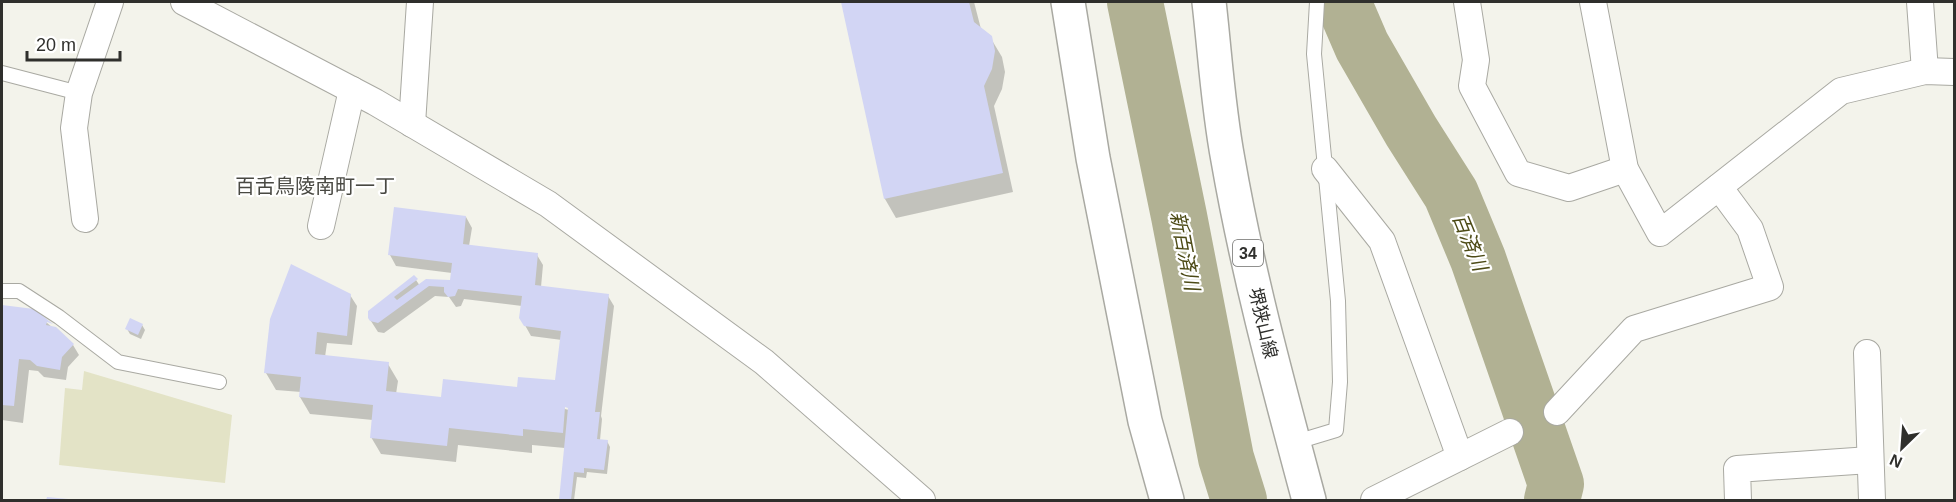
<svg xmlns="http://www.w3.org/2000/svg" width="1956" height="502" font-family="Arial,'Noto Sans JP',sans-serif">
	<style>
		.green { fill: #e3e3c6 }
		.shadow { fill: #0003; fill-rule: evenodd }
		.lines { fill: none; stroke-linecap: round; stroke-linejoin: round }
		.river { stroke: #b1b193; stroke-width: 56 }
		.building { fill: #d2d5f4 }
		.service-casing { stroke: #a9a9a2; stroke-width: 16 }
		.minor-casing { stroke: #a9a9a2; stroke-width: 28 }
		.primary-casing { stroke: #a9a9a2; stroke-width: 36 }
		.service { stroke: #fff; stroke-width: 14 }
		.minor { stroke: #fff; stroke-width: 26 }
		.primary { stroke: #fff; stroke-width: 33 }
		.labels { text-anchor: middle; stroke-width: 4.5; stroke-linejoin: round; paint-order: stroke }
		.shield { fill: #fff; stroke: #6d6d6b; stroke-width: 1.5 }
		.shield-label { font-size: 16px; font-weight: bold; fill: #2f2f2c }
		.street-label { font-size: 18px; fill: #2f2f2c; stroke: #fff }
		.neighbourhood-label { font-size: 20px; fill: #494943; stroke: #fff }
		.water-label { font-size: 20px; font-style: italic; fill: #4c4a15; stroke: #fff }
	</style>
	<rect width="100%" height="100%" fill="#f3f3eb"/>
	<polygon class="green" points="84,371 232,415 225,483 59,465 65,388 82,390"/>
	<g class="shadow">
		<polygon points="843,2 974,2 981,29 990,37 1002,57 1005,72 1002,89 994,106 1013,192 896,218 885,199"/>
		<path d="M466 217 472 228 469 246 537 255 543 265 541 287 608 296 614 306 601 416 602 419 600 440 607 441 610 447 607 474 587 472 586 478 577 477 574 500H560L565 448 532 445V453L458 445 456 462 381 454 371 437 373 420 310 414 300 397 301 392 276 390 266 373 350 295 357 306 352 345 327 343 325 357 388 364 398 381 396 394 443 399 519 388 556 386 562 340 531 336 521 318 522 306 464 299 461 306 456 307 449 297 435 296 384 333 378 332 369 318 414 277 420 286 451 282 452 273 396 266 390 255ZM561 405 569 407V410L565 409Z"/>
		<polygon points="2,307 33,311 73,345 79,355 68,367 66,380 44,377 38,371 29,370 23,423 2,420"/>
		<polygon points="142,325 145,330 141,339 130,334 127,329"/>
	</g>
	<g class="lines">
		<g class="river">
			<polyline points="1135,2 1179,216 1226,458 1239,500"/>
			<polyline points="1343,2 1362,46 1411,131 1451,194 1478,259 1556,484 1552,500"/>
		</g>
	</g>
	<g class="building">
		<polygon points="841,2 969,2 974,22 992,36 995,51 992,69 984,86 1003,173 884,199"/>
		<polygon points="394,207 466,216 463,244 538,253 535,285 609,294 595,412 600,412 597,439 608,440 604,470 584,468 584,473 574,472 571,500 559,500 568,408 565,407 563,433 523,429 523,436 449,428 447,446 370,438 373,405 299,397 301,377 264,373 270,319 291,264 351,294 347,336 317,332 315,354 389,362 386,391 441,397 443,379 517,387 518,377 555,380 561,331 524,326 519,318 522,296 458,289 455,296 448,297 444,292 444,287 429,286 378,323 370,321 368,318 368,311 414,275 418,279 394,297 397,300 426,279 450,280 452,263 388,255"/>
		<polygon points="2,305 34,309 53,324 47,322 46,325 56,327 74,344 62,357 60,370 37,366 30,360 19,359 14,406 2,405"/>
		<polygon points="130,318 143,324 138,335 125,329"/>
		<polygon points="47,497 68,499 68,500 46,500"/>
	</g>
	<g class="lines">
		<g class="service-casing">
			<g id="service">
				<polyline points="2,73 79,93"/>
				<polyline points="2,291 19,291 59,317 118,362 219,382"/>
				<polyline points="1293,443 1336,430 1340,382 1338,301 1314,54 1317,2"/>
			</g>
		</g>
		<g class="minor-casing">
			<g id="minor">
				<polyline points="184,2 375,102 548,204 764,362 922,500"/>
				<polyline points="1467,2 1476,60 1472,86 1518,173 1569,188 1625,169"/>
				<polyline points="1593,2 1625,169 1660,233 1841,91 1925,71 1954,72"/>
				<polyline points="1920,2 1925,71"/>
				<polyline points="412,124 420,2"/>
				<polyline points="1325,169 1382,241 1460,457"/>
				<polyline points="85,219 74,128 79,93 110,2"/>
				<polyline points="321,226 352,90"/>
				<polyline points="1867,353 1872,500"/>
				<polyline points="1557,412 1634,329 1770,287 1750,229 1719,187"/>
				<polyline points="1374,500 1510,432"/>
				<polyline points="1738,500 1737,469 1870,460"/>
			</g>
		</g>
		<g class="primary-casing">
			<g id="primary">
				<polyline points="1068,2 1093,158 1145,421 1167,500"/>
				<path d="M1209 2C1215 54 1218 107 1228 160 1248 275 1279 388 1309 500"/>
			</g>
		</g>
		<use href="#service" class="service"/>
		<use href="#minor" class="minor"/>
		<use href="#primary" class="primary"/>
	</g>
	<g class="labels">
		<rect class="shield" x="1233" y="240" width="30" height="26" rx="4.5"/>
		<g class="shield-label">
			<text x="1248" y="259">34</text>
		</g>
		<g class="street-label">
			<text transform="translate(1263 323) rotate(77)" y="6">堺狭山線</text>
		</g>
		<g class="neighbourhood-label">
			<text x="315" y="193">百舌鳥陵南町一丁</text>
		</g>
		<g class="water-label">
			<text transform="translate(1470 242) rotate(68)" y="7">百済川</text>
			<text transform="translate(1185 251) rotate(79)" y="7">新百済川</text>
		</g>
	</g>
	<rect width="1956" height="502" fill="none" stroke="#2f2f2c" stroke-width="6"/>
	<g transform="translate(1902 448) rotate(205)" stroke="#ffffff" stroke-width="4.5" paint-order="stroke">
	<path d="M0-4.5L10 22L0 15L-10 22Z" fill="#2f2f2c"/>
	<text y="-9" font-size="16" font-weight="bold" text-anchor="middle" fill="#2f2f2c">N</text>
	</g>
	<path d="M27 51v9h93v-9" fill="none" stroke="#2f2f2c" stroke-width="3"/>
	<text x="36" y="51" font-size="18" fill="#2f2f2c" stroke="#ffffff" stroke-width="4.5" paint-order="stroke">20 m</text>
</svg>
